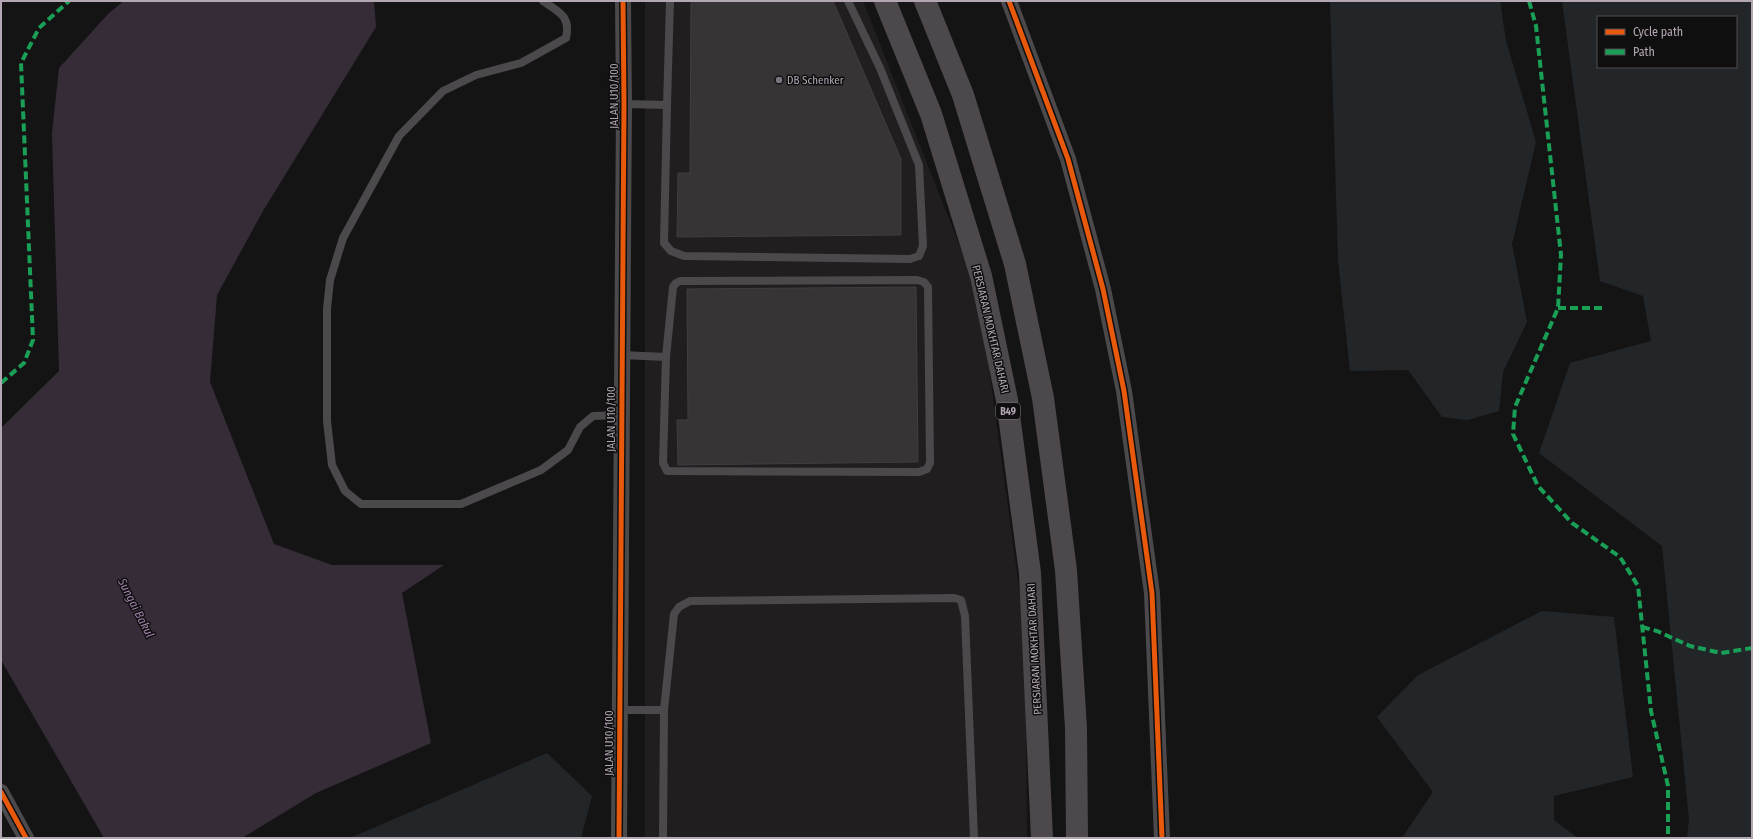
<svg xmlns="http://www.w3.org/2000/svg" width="1753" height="839" font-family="'Fira Sans Condensed',sans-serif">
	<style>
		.built { fill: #201e1f }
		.green { fill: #222629; fill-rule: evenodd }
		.water { fill: #352c38 }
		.building { fill: #373436; stroke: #413d41 }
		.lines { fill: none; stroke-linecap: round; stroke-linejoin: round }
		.lane { stroke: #4b494b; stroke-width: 8 }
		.street { stroke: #4b494b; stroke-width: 16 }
		.primary { stroke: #4c484c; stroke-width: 22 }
		.quiet { stroke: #1a9f57; stroke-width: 4; stroke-dasharray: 8 4; stroke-linecap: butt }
		.cycleway-casing { stroke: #100f10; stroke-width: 8 }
		.cycleway { stroke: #e8590c; stroke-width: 5 }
		.poi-dot { fill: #7c747c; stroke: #100f10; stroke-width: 1.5 }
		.labels { text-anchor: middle; stroke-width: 3; stroke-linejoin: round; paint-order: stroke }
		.shield { fill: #100f10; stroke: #827983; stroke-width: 1 }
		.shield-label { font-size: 10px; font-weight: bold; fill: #b3a7b4 }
		.poi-label { font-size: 11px; fill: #b3a7b4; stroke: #100f10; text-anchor: start }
		.street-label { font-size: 11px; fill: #b3a7b4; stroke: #100f10 }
		.water-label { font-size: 12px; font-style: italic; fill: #a182ab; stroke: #100f10 }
	</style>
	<rect width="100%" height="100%" fill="#151415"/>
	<polygon class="built" points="645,1 863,1 979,295 1025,632 1027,838 645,838"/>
	<g class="green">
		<polygon points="1330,1 1500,1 1506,41 1536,142 1512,244 1527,322 1503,372 1499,411 1468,420 1442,417 1408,370 1350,371 1338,260"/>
		<path d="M1562 1H1752V838H1687L1689 819 1662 546 1539 453 1570 363 1651 341 1643 296 1600 281ZM1598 17H1736V67H1598Z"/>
		<polygon points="1542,611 1614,617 1633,777 1554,796 1554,820 1578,838 1402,838 1433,792 1377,717 1418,675"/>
		<polygon points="547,753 592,796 581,838 350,838"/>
	</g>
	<polygon class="water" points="124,1 374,1 376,27 263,211 217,295 210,382 274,544 332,565 444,565 402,593 431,743 316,793 242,838 104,838 1,660 1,428 59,371 52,133 59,68 109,13"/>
	<g class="building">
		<polygon points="691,1 833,1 901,159 901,235 677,237 678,173 690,173"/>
		<polygon points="916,287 918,462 678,465 677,420 688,420 687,289"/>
	</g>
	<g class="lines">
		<g class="lane">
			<path d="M543 1C559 12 571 16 566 38L521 63 476 75 443 91 399 136 343 238 330 280 327 309V421L332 465 345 491 361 504H461L541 470 568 450 580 427 593 416 621 415"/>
			<polyline points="624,104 667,105 670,1"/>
			<polyline points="667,105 664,243 671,251 684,256 910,259 919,256 923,246 919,165 880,68 848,1"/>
			<polygon points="917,280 924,282 928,287 930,463 927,469 919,472 667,471 663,463 666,357 673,287 676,283 680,281"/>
			<polyline points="621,355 666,357"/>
			<polyline points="619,710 664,710 674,614 679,607 690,601 954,598 961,600 965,616 974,838"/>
			<polyline points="663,838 664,710"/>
		</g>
		<g class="street">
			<polyline points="1009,1 1068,159 1103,289 1124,391 1152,593 1162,838"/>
			<polyline points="1,792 26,838"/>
			<polyline points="619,838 624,104 623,1"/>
		</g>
		<g class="primary">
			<polyline points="885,1 931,114 981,276 1007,400 1030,573 1042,838"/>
			<polyline points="925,1 963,95 1015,264 1043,398 1066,570 1076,728 1077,838"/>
		</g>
		<g class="quiet">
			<polyline points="1529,1 1536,26 1561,255 1558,308 1515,407 1513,434 1538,486 1572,523 1620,557 1638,586 1651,711 1668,786 1668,838"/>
			<polyline points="1558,308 1602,308"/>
			<polyline points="1,383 24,363 33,340 21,63 39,28 69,1"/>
			<polyline points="1642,627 1657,631 1690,646 1721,653 1752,648"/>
		</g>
		<g class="cycleway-casing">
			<g id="cycleway">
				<polyline points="1009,1 1068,159 1103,289 1124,391 1152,593 1162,838"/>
				<polyline points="1,792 26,838"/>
				<polyline points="619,838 624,104 623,1"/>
			</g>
		</g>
		<use href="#cycleway" class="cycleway"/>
	</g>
	<circle class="poi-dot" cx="779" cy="80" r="4"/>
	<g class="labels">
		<rect class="shield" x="996" y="403" width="24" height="16" rx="3"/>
		<g class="shield-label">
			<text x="1008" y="415">B49</text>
		</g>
		<g class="poi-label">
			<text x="787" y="84">DB Schenker</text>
		</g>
		<g class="street-label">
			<text transform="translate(614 96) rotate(-90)" y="4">JALAN U10/100</text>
			<text transform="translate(991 329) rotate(77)" y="4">PERSIARAN MOKHTAR DAHARI</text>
			<text transform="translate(611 419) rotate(-90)" y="4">JALAN U10/100</text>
			<text transform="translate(1034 649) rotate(-93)" y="4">PERSIARAN MOKHTAR DAHARI</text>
			<text transform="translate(609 743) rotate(-90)" y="4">JALAN U10/100</text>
		</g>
		<g class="water-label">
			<text transform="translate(136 608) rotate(63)" y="4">Sungai Bakul</text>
		</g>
	</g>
	<rect width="1753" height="839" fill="none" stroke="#b3a7b4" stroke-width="4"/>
	<rect x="1597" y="16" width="140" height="52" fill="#100f10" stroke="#514c52"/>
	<rect x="1605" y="29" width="20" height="6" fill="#e8590c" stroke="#514c52"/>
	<text x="1633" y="36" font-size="12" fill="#b3a7b4">Cycle path</text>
	<rect x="1605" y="49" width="20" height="6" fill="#1a9f57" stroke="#514c52"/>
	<text x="1633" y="56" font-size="12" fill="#b3a7b4">Path</text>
</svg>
